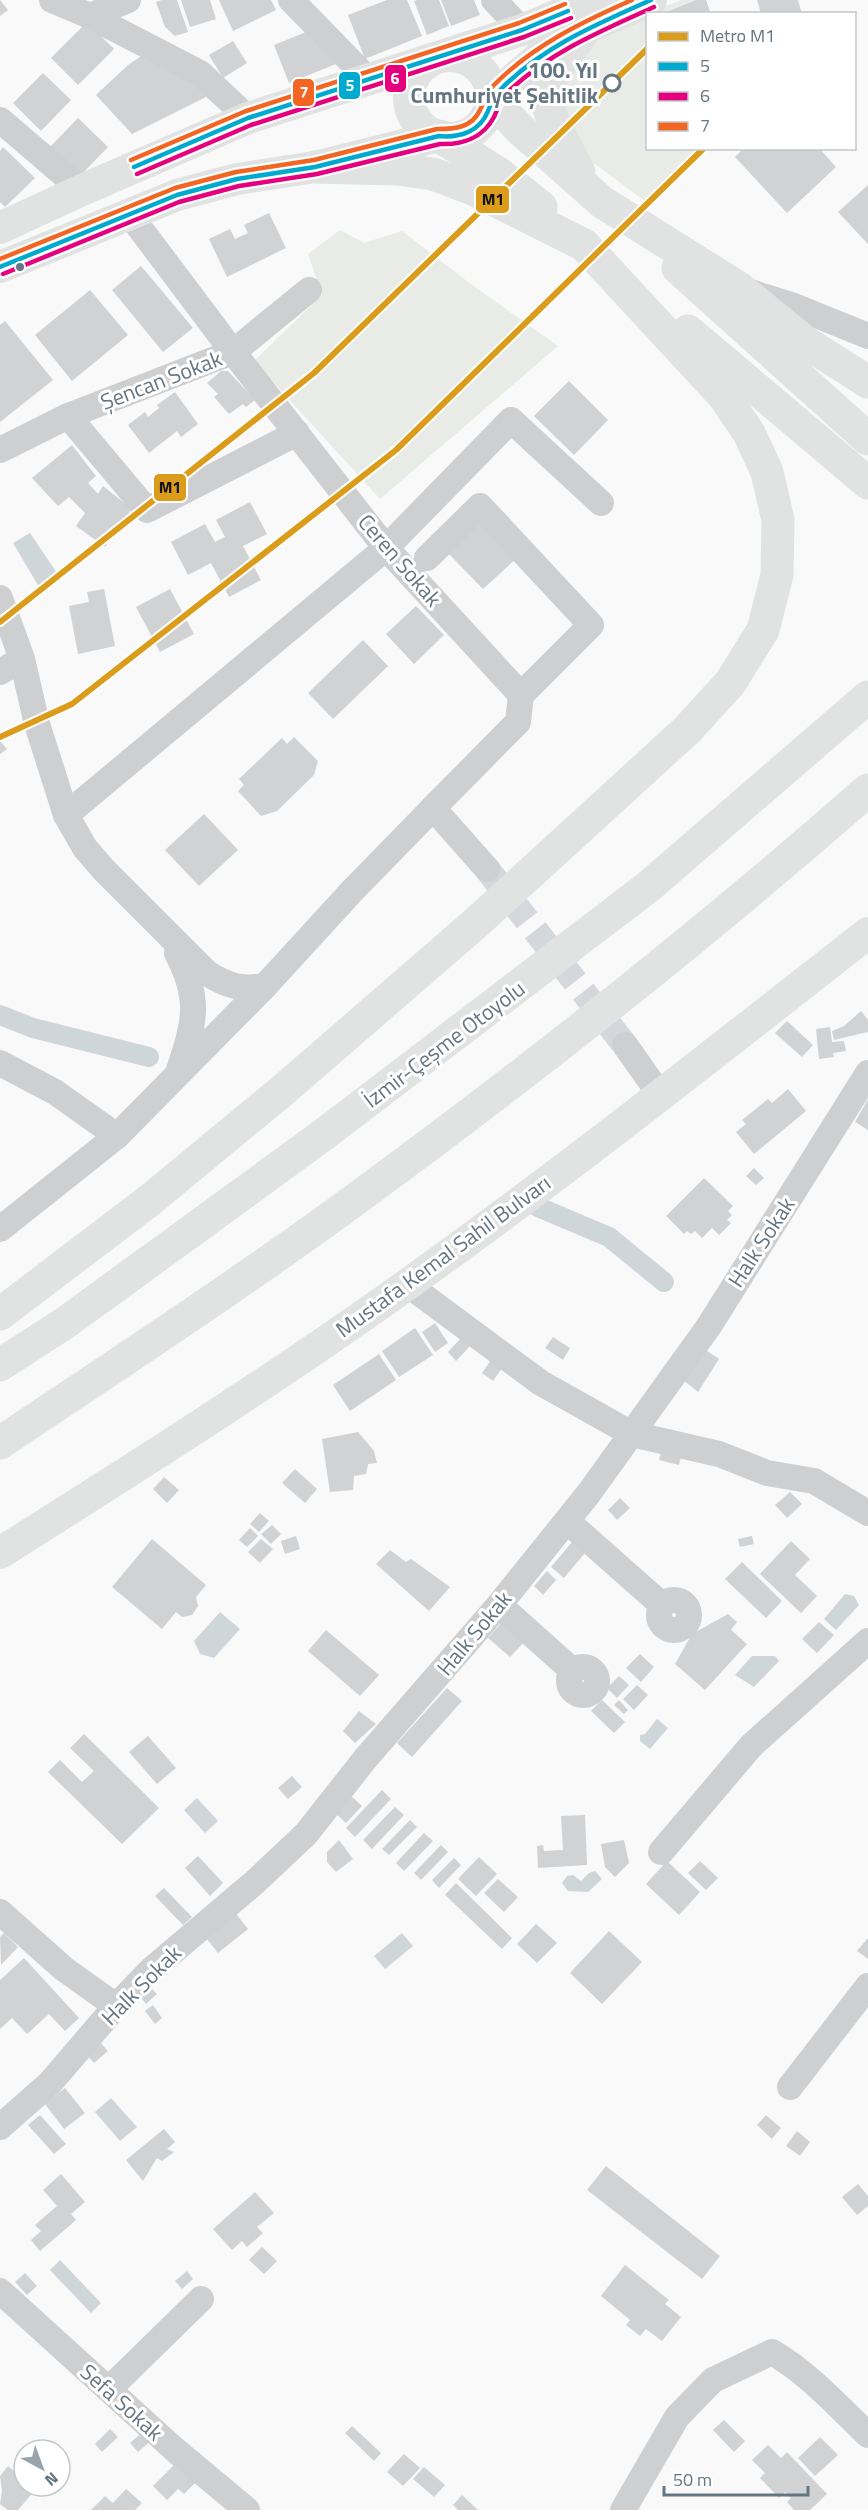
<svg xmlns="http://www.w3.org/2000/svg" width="868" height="2510" font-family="'Titillium Web',sans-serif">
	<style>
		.green { fill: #e8ebe6 }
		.water { fill: #ced6d9 }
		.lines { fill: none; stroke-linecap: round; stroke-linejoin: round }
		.canal { stroke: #ced6d9; stroke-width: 20 }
		.building { fill: #d0d2d3 }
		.minor-tunnel { stroke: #d4d8dc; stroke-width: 26; stroke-dasharray: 26 13; stroke-linecap: butt }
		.minor { stroke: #cecfd0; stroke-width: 26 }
		.major { stroke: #e1e2e2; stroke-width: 32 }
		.highway { stroke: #e1e2e2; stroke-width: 33 }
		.bus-1-casing { stroke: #fff; stroke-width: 9 }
		.bus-2-casing { stroke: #fff; stroke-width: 9 }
		.bus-3-casing { stroke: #fff; stroke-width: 9 }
		.bus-1 { stroke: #00a9ce; stroke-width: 4.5 }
		.bus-2 { stroke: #e5007d; stroke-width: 4.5 }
		.bus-3 { stroke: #f26522; stroke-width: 4.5 }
		.metro-1-casing { stroke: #fff; stroke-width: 10 }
		.metro-1 { stroke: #da9c1a; stroke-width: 6 }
		.stop-dot { fill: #fff; stroke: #657683; stroke-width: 3 }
		.bus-dot { fill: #657683; stroke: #fff; stroke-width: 2 }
		.labels { text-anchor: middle; stroke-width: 6; stroke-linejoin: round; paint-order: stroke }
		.stop-label { font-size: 22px; font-weight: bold; fill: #657683; stroke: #fff; text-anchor: end }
		.street-label { font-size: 22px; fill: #657683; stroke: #fff }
		.line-badge { stroke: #fff; stroke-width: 2 }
		.badge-label { font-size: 16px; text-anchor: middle; font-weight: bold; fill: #fff }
		.pale-badge-label { font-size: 16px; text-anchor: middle; font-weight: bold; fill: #111 }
	</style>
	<rect width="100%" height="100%" fill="#f9f9f9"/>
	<g class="green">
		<polygon points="681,0 696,0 662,13 648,14 648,148 698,149 645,201 581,154 557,92 590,37"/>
		<polygon points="340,230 364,243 402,231 468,282 558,346 380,499 254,361 322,295 308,254"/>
	</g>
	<g class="water">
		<polygon points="30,533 59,576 39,587 13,543"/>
		<polygon points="845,1594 854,1596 859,1605 836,1630 824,1619"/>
		<polygon points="220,1612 240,1629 214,1658 200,1654 194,1641"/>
		<polygon points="752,1656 775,1656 779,1661 754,1687 735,1675"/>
		<polygon points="657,1719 668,1728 650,1749 640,1741 640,1735 645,1734"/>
		<polygon points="197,1798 218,1821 205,1833 184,1810"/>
		<polygon points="595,1871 602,1879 588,1892 568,1891 562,1883 567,1876 573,1875 581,1881 589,1873"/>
		<polygon points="402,1933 413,1946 385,1969 374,1956"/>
		<polygon points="111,2098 137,2127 120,2141 95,2112"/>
		<polygon points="60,2260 101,2303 91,2313 50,2270"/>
	</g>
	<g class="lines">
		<g class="canal">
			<polyline points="0,1015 33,1028 149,1057"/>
			<polyline points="538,1207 609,1237 664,1282"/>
		</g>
	</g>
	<g class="building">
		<polygon points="0,0 8,10 0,16"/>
		<polygon points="162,0 177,0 188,32 175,36 165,27 156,2"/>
		<polygon points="181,0 210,0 216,19 190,27"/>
		<polygon points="219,0 271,0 276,10 233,31"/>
		<polygon points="387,0 407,0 422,36 365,59 348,15"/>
		<polygon points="417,0 439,0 449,26 427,35 414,1"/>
		<polygon points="441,0 474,0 480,15 451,26"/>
		<polygon points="696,0 706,0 711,14 661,14"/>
		<polygon points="757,0 798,0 802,14 761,14"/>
		<polygon points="87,22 114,49 78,85 51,58"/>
		<polygon points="311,30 341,62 289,83 274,45"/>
		<polygon points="233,41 247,63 223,78 209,55"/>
		<polygon points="144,54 178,73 210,95 132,134 96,95 128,65"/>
		<polygon points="43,73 71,100 41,131 13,103"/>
		<polygon points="78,118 108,147 80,176 50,147"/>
		<polygon points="3,147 35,178 5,207 0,202 0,151"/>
		<polygon points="744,148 819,148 836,167 787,213 735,157"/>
		<polygon points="868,185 868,244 838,212"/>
		<polygon points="269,213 286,248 227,277 209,239 230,229 235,239 248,233 244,225"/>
		<polygon points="141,266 193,328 163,352 112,290"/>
		<polygon points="90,290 128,335 72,381 35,335"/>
		<polygon points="5,321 53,380 0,422 0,325"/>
		<polygon points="221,371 228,371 255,400 246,407 243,404 229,414 214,397 218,394 207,383"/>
		<polygon points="569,381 608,420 574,455 534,416"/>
		<polygon points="175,392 198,424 181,437 177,431 149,453 128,425 145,412 148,417 159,408 157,405"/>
		<polygon points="72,445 96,476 88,483 98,494 103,486 132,509 105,547 76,526 85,513 69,497 58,506 32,478"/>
		<polygon points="250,502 267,534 243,546 261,580 229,597 211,563 188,575 171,542 205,524 215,542 225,537 216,520"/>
		<polygon points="482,517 519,556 483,589 446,551"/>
		<polygon points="104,589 115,646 78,654 69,606 89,602 87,592"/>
		<polygon points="170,589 194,634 160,652 136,607"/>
		<polygon points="416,606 444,635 414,664 386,634"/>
		<polygon points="363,640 388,666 333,719 308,693"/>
		<polygon points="294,737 318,761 314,775 277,811 261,816 238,791 244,785 239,779 282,738 287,744"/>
		<polygon points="0,741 7,749 0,754"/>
		<polygon points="204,814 238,850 199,886 165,850"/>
		<polygon points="861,1011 868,1020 868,1032 834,1040 832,1031 844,1026"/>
		<polygon points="787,1021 813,1045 802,1057 775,1033"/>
		<polygon points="830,1027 832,1042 844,1041 846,1051 833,1053 834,1057 819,1059 816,1029"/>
		<polygon points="788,1089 806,1111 754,1154 736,1132 746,1124 742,1120 768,1099 772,1103"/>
		<polygon points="868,1099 868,1130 855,1122"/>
		<polygon points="754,1168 764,1178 756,1185 746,1176"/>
		<polygon points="704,1178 733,1206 728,1211 732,1215 727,1220 731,1223 719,1235 712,1228 702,1238 695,1231 691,1234 687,1231 684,1234 666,1216"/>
		<polygon points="435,1323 448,1343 435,1352 422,1332"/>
		<polygon points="415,1328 433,1355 399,1377 382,1351"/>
		<polygon points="553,1337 570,1348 563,1360 545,1348"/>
		<polygon points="461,1338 470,1346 456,1361 448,1352"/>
		<polygon points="704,1349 719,1359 698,1392 682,1379"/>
		<polygon points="379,1354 396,1380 350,1411 333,1385"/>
		<polygon points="491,1360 502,1368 493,1381 482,1373"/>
		<polygon points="358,1432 374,1451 377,1463 368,1464 366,1474 354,1476 353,1490 330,1492 322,1439"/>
		<polygon points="662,1448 682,1453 679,1465 659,1460"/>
		<polygon points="295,1469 317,1489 305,1503 282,1483"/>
		<polygon points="164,1477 179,1490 167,1503 153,1489"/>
		<polygon points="790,1492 802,1504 787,1518 775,1505"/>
		<polygon points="620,1498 630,1508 617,1520 608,1510"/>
		<polygon points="260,1513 269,1521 259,1532 250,1524"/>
		<polygon points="272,1525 281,1534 271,1544 261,1534"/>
		<polygon points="250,1528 258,1536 247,1547 239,1540"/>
		<polygon points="296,1536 300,1549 285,1554 281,1541"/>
		<polygon points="752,1536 754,1544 740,1547 738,1539"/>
		<polygon points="152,1539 206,1585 196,1597 198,1606 192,1615 182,1617 176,1612 162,1629 112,1587"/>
		<polygon points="261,1539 273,1549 260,1563 248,1552"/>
		<polygon points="791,1541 810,1559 795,1575 817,1596 801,1613 760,1574"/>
		<polygon points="572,1542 585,1553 564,1578 551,1567"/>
		<polygon points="390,1550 406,1562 411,1559 450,1587 429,1611 376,1564"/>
		<polygon points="742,1562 782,1601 766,1618 725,1579"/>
		<polygon points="547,1571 556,1580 543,1595 534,1586"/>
		<polygon points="728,1614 737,1622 731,1630 747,1644 705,1690 675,1664 692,1634"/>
		<polygon points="505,1619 527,1639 510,1657 488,1638"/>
		<polygon points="819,1622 834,1635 817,1653 802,1639"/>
		<polygon points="326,1630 379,1675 360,1696 308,1651"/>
		<polygon points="640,1654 654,1667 641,1682 626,1668"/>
		<polygon points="619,1676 629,1685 617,1698 607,1688"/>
		<polygon points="637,1685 648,1695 634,1710 623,1699"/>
		<polygon points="447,1688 462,1701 412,1757 397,1743"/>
		<polygon points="602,1700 625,1722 614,1733 591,1711"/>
		<polygon points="619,1700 628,1710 624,1714 614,1705"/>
		<polygon points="359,1711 376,1724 355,1743 343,1731"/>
		<polygon points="84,1734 159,1808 122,1844 48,1772 60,1760 82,1782 94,1771 70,1748"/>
		<polygon points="148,1736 176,1768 157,1784 129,1752"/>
		<polygon points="292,1776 302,1787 288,1799 278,1788"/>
		<polygon points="382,1790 391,1799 355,1837 346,1828"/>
		<polygon points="350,1795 362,1806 346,1823 334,1812"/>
		<polygon points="395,1807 404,1815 372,1849 363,1840"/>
		<polygon points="585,1815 587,1865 538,1868 537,1846 543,1845 544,1851 563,1850 561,1816"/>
		<polygon points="410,1820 417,1827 389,1855 382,1849"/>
		<polygon points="424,1833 433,1841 404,1871 396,1863"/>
		<polygon points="339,1840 353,1859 336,1872 327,1862 327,1852"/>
		<polygon points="624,1840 629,1863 615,1877 605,1867 601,1844"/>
		<polygon points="441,1845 448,1852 421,1880 414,1873"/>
		<polygon points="198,1856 223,1883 210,1896 185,1868"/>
		<polygon points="479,1857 497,1874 476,1896 458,1879"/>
		<polygon points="454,1858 461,1865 439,1888 432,1880"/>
		<polygon points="667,1861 700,1892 679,1915 646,1884"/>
		<polygon points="700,1861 718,1878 706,1890 688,1873"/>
		<polygon points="498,1879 518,1897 504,1912 484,1893"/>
		<polygon points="456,1883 512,1938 502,1949 445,1895"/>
		<polygon points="164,1888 192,1917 183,1925 155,1896"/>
		<polygon points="233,1910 248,1929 218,1953 203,1934"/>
		<polygon points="536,1924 557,1943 537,1963 517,1944"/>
		<polygon points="609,1931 642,1962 602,2004 570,1973"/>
		<polygon points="4,1933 18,1947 1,1965 0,1937"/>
		<polygon points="868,1938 868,1959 857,1951"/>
		<polygon points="24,1958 79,2018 65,2031 49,2014 27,2034 12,2018 0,2029 0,1980"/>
		<polygon points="148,1985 157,1994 146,2004 138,1994"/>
		<polygon points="153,2005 162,2018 155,2024 145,2011"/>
		<polygon points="97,2039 108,2051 94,2063 84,2052"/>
		<polygon points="65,2088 85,2113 64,2129 45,2104"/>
		<polygon points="40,2115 66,2144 54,2154 28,2125"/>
		<polygon points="766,2115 781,2128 772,2139 757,2125"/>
		<polygon points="164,2129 175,2142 167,2149 174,2152 162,2161 157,2158 143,2181 126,2160"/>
		<polygon points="797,2131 810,2142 800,2156 786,2146"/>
		<polygon points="606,2166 720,2256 702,2279 587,2190"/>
		<polygon points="61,2174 85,2202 71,2214 76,2220 40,2251 31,2240 41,2231 35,2225 57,2206 43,2190"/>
		<polygon points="858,2184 868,2196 868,2206 857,2215 842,2197"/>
		<polygon points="255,2192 274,2213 257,2227 263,2233 247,2247 242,2241 232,2250 213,2229"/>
		<polygon points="262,2247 277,2261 264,2274 249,2260"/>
		<polygon points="625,2265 669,2300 665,2304 681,2317 662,2341 646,2329 640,2336 626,2325 630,2320 601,2296"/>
		<polygon points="187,2271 193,2279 182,2289 175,2281"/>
		<polygon points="25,2273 37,2286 27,2295 15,2282"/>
		<polygon points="724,2420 745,2441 734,2452 713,2430"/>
		<polygon points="352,2426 381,2453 374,2461 345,2433"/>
		<polygon points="110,2429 118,2437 102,2452 95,2444"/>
		<polygon points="144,2431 152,2440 138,2452 130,2443"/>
		<polygon points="820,2437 838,2455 815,2476 798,2458"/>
		<polygon points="768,2445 781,2458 787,2452 827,2494 810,2510 794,2510 787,2502 791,2498 785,2492 779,2498 760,2478 765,2473 752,2460"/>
		<polygon points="404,2454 420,2468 403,2486 387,2472"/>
		<polygon points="178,2461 198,2480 184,2494 178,2489 167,2500 153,2486"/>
		<polygon points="8,2466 24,2479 24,2486 32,2486 36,2489 18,2510 8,2510 0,2504 2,2491 0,2476"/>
		<polygon points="424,2467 445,2485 434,2497 413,2479"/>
		<polygon points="126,2489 142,2503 135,2510 91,2510 105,2496 113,2503"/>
		<polygon points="462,2495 478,2510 458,2510 453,2505"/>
	</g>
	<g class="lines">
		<polyline class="minor-tunnel" points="487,869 625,1045"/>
		<g class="minor">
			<polyline points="52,0 90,16 200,73 248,118"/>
			<polyline points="291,0 368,79"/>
			<polyline points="494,0 522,30"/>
			<polyline points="90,16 128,0"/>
			<polyline points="0,120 82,190"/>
			<polyline points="130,215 233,352 386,548 521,695 518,722 433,808"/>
			<polyline points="750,292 794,306 868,336"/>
			<polyline points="68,416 147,510 297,433"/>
			<polyline points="0,450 68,416 233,352 309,290"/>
			<polyline points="427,558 480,506 591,625 521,695"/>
			<path d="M0 598 22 659 37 724 66 815 85 848 104 870 207 973C227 986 242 990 265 986"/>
			<polyline points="0,672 22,659"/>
			<polyline points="66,815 386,548 511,420 601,503"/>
			<path d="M177 953C201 999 195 1022 179 1070"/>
			<polyline points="625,1045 661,1096"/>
			<polyline points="0,1063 55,1092 117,1136"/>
			<polyline points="0,1229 117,1136 265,986 352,891 433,808 487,869"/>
			<polyline points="407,1284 541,1383 632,1434 719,1454 767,1473 814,1481 868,1513"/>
			<polyline points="567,1521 662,1605"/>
			<circle cx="674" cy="1615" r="15"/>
			<polyline points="499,1605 573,1671"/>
			<circle cx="583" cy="1681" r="14"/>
			<polyline points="661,1852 751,1746 868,1641"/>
			<polyline points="0,1912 64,1969 116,2006"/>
			<polyline points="790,2087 868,1986"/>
			<polyline points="0,2127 50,2083 116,2006 151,1970 255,1882 306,1834 365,1759 499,1605 589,1493 709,1326 868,1073"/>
			<polyline points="0,2291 174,2449 247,2510"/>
			<polyline points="109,2389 201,2299"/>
			<path d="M623 2510 677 2417 713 2380 772 2352C808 2373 838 2406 868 2435"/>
		</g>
		<g class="major">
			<circle cx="450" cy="97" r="41"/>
			<polyline points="491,99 539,57 586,28 651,0"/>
			<polyline points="0,228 82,190 248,118 522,30 594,0"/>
			<polyline points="0,267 177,195 237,179 315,167 439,136"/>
			<path d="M0 1553C133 1469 266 1385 394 1294 556 1179 712 1055 868 933"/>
		</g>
		<g class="highway">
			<polyline points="491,99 523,132 602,202 739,288 805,342 868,382"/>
			<polyline points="439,136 498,173 541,207"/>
			<path d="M579 172C571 155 547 116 547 98 548 73 572 48 586 28"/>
			<polyline points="678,268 868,439"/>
			<polyline points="688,331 868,483"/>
			<polyline points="0,1314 150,1200 282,1091 477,922 687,730 730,683 763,630 777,575 778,520 767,472 749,433 723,395 584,245 473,189 433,174 397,169 315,167"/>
			<polyline points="0,1365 65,1323 323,1135 648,887 868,697"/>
			<path d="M0 1443C119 1363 240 1284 356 1199 532 1070 704 934 868 790"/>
		</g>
		<g class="bus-1-casing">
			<g id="bus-1">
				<polyline points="134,167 248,118 522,30 568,11"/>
				<path d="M0 267 177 195 237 179 315 167 439 136C459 138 480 132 488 111 492 101 494 96 502 88 544 46 597 24 651 0"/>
			</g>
		</g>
		<g class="bus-2-casing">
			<g id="bus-2">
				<polyline points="137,174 251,125 524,37 571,18"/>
				<path d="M3 274 179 202 239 186 317 174 440 144C462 145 483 138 494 117 500 104 499 101 510 90 552 51 603 30 654 7"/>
			</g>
		</g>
		<g class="bus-3-casing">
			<g id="bus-3">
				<polyline points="131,160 246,111 519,23 565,4"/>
				<path d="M0 259 175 188 236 172 314 160 437 129C454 129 472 128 480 110 485 101 485 94 493 86 532 46 582 22 632 0"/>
			</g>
		</g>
		<use href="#bus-1" class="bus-1"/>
		<use href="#bus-2" class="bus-2"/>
		<use href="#bus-3" class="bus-3"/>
		<g class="metro-1-casing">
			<g id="metro-1">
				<polyline points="0,622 314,373 648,48"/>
				<polyline points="0,737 72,704 396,450 704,148"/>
			</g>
		</g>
		<use href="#metro-1" class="metro-1"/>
	</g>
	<circle class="stop-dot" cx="612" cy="83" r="8"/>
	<circle class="bus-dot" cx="20" cy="267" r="5"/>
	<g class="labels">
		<g class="stop-label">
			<text x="598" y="78">100. Yıl<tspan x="598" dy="25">Cumhuriyet Şehitlik</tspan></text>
		</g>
		<g class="street-label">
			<text transform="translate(161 380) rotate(-21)" y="8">Şencan Sokak</text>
			<text transform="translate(400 560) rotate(49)" y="8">Ceren Sokak</text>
			<text transform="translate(444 1044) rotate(-37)" y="8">İzmir-Çeşme Otoyolu</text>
			<text transform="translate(761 1242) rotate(-57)" y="8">Halk Sokak</text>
			<text transform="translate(443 1256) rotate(-36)" y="8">Mustafa Kemal Sahil Bulvarı</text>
			<text transform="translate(474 1633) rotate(-50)" y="8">Halk Sokak</text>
			<text transform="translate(141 1985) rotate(-45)" y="8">Halk Sokak</text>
			<text transform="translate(122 2402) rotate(42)" y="8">Sefa Sokak</text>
		</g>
	</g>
	<g class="line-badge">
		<rect x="384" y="64" width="23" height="29" rx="6" fill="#e5007d"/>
		<rect x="338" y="71" width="23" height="29" rx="6" fill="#00a9ce"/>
		<rect x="292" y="78" width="23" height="29" rx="6" fill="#f26522"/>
		<rect x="475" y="185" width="35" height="29" rx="6" fill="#da9c1a"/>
		<rect x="153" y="473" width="34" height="29" rx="6" fill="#da9c1a"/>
	</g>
	<g class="badge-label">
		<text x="395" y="84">6</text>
		<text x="350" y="91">5</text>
		<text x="304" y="98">7</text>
	</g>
	<g class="pale-badge-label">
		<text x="493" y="205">M1</text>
		<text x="170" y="493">M1</text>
	</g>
	<rect x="646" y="12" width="210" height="138" fill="#ffffff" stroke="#c1c8cd" stroke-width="1.5"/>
	<rect x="658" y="32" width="30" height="9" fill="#da9c1a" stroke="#c1c8cd" stroke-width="1.5"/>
	<text x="700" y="42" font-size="18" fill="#657683">Metro M1</text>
	<rect x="658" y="62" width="30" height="9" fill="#00a9ce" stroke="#c1c8cd" stroke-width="1.5"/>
	<text x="700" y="72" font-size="18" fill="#657683">5</text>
	<rect x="658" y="92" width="30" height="9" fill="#e5007d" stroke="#c1c8cd" stroke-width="1.5"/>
	<text x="700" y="102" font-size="18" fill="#657683">6</text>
	<rect x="658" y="122" width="30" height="9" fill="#f26522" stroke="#c1c8cd" stroke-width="1.5"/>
	<text x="700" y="132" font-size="18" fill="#657683">7</text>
	<g transform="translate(42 2468) rotate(139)"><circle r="28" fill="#ffffff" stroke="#c1c8cd" stroke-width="1.5"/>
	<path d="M0-4.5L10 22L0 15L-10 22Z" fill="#99a4ac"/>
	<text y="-9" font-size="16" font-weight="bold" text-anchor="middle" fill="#657683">N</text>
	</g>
	<path d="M664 2486v9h144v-9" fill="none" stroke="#657683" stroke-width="3"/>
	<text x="673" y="2486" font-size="18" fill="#657683" stroke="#ffffff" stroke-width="4.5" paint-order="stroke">50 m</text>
</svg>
